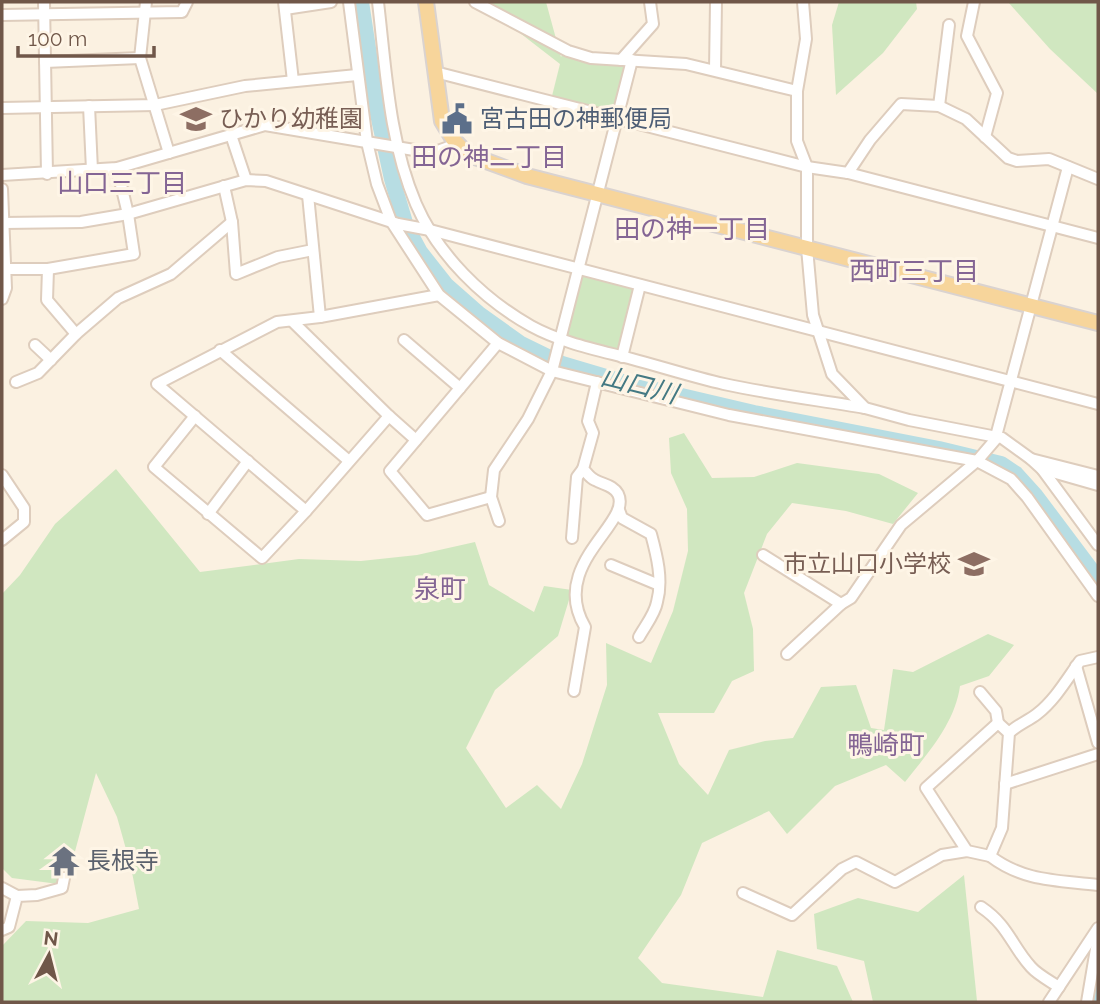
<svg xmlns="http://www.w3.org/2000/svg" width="1100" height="1004" font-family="Raleway,'Noto Sans JP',sans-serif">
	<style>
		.green { fill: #d0e7c0 }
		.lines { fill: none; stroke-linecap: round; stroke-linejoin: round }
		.river { stroke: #b7dde3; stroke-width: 16 }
		.minor-casing { stroke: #decdbd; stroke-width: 14 }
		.major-casing { stroke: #dad3d0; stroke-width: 18 }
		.minor { stroke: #fff; stroke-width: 10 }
		.major { stroke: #f7d59b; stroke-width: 14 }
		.labels { text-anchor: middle; stroke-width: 6; stroke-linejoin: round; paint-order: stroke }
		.education-label { font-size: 24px; fill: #785e54; stroke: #fef5e6; text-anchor: start }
		.service-label { font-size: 24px; fill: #4e5e75; stroke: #fef5e6; text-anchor: start }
		.worship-label { font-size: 24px; fill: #5b616d; stroke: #fef5e6; text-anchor: start }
		.neighbourhood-label { font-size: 26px; fill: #846594; stroke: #fef5e6 }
		.water-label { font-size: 26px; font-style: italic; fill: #447983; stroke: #fef5e6 }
	</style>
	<rect width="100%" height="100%" fill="#fbf1e1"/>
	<g class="green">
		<polygon points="480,2 546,2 561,57 563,53 590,64 626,66 614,113 552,96 560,64"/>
		<polygon points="839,2 916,2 917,9 883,53 836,95 832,25"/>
		<polygon points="1008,2 1098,2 1098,94 1050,49"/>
		<polygon points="581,274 636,288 619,353 564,337"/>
		<path d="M684 433 712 478 754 477 797 463 879 474 918 493 893 524 846 511 792 503 767 534 744 593 753 629 754 671 732 681 714 713H658L679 764 708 795 729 750 765 741 793 738 821 687 856 685 871 728 884 730 893 669 913 672 988 634 1014 645 989 676 960 686C955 723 928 753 905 782L886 765 835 786 787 834 769 811 702 843 681 895 638 958 662 983 763 997 777 950 837 966 853 1002H2V946L26 921 88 923 139 909 131 867 117 817 96 773 66 885 12 878 2 868V594L20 575 55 524 116 469 200 572 299 559 361 561 417 555 475 542 489 585 534 612 544 586 572 590 558 636 495 690 466 748 506 808 537 785 561 809 582 764 607 685 606 643 651 663 673 611 688 551 687 509 671 473 669 438Z"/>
		<polygon points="964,875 977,1001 873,1002 864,961 817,949 814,914 858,898 918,912"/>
	</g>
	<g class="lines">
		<g class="river">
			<polyline points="361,2 378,114 392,179 406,226 420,252 446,285 479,314 521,344 562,364 626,383 754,413 939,449 1001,464 1016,474 1035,495 1098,579"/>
			<polyline points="1095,1002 1098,986"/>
		</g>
		<g class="minor-casing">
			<g id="minor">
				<polyline points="44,2 47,174"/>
				<polyline points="146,2 140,58 169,153"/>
				<polyline points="284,2 293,81"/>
				<polyline points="349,2 367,142 377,184 391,221 439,295 498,343 552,371 729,415 977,461 1011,479 1027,497 1098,596"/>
				<path d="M378 2C386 70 389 141 416 204 438 255 483 299 531 326 562 343 598 350 632 359 662 367 693 377 724 384 770 394 818 400 865 408"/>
				<polyline points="475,2 568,51 591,58 686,64 797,91"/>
				<polyline points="803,2 806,39 797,91 797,141 807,167 807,248 813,315 832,374 865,408 909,420 1002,438 1031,459 1042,469 1098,545"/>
				<polyline points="974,2 967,36 997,93 985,137"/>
				<polyline points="285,9 331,2"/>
				<polyline points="2,15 182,12 187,2"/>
				<polyline points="621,60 653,24 650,2"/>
				<polyline points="45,62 140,58"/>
				<polyline points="715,70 716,2"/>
				<polyline points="435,72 807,167 848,173 1098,238"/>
				<polyline points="89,106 92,170"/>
				<polyline points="939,106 949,25"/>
				<polyline points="2,108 155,105 245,86 357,75"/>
				<polyline points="231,135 246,180"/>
				<polyline points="848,173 870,140 901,104 939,106 966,119 1008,158 1017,161 1049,159 1098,179"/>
				<polyline points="2,175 117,168 265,125 432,153 457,144"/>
				<polyline points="224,186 232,222 236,274 278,257 313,250"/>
				<polyline points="2,189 6,288 2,299"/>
				<polyline points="308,195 320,317"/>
				<polyline points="4,223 81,222 128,214 246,180 266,181 398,224 430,230 1098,404"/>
				<polyline points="5,269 48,269 134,254 128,214 117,168"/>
				<polyline points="48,269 47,300 76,334"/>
				<polyline points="292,321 389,416"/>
				<polyline points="404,340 460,388"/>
				<polyline points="35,345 51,360"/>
				<polyline points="220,350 349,461"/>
				<polyline points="622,357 640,285"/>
				<polyline points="16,382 38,373 76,334 118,298 171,274 232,222"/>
				<polyline points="195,416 154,467 262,558 306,511"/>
				<polyline points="416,440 389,416 306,511 157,384 277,322 320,317 439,295"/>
				<polyline points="1031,459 1098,476"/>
				<polyline points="1042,469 1098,485"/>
				<polyline points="2,475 24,508 24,522 2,540"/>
				<polyline points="491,497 427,515 390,471 498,343"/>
				<path d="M619 510 622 518 651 534C657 556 663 580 657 602 655 614 645 626 639 637"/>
				<polyline points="208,514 248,461"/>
				<polyline points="499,521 491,497 494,470 528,419 552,371 632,60"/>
				<polyline points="572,538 577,477 583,469"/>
				<polyline points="763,555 841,604"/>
				<polyline points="611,565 659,585"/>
				<polyline points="787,654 841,604 851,598 901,525 977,461 995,440 1068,167"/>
				<path d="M1098 657 1080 661C1067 679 1055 700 1037 714 1028 721 1017 725 1009 733L1002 828 990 856C1024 882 1058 880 1098 885"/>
				<polyline points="1076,666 1098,743"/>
				<path d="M574 691 585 627C548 564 633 523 618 494 613 485 604 485 595 480 590 478 587 473 583 469L593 433 588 421 597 382"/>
				<polyline points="980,692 996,711 998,723"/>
				<polyline points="1005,784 1098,754"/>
				<polyline points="990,856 967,851 926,788 998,723 1009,733"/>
				<polyline points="2,888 17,896"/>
				<polyline points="743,893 792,915 842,869 856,862 895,882 942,855 967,851"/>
				<path d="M981 907C1009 926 1011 945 1031 967 1038 975 1050 981 1059 987"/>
				<polyline points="2,930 9,927 17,896 37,895 62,888 64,878"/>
				<polyline points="1049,1002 1098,928"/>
				<polyline points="1087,1002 1098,937"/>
			</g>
		</g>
		<g class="major-casing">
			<polyline id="major" points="426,2 442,121 453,139 467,154 527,176 1098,323"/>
		</g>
		<use href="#minor" class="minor"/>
		<use href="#major" class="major"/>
	</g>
	<defs>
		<g id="school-bare" transform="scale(2.415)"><path d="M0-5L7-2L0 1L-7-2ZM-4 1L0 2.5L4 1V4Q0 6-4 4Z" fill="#8d6e63" stroke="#fef5e6" stroke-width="2.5" paint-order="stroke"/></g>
		<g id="civic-bare" transform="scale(2.415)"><path d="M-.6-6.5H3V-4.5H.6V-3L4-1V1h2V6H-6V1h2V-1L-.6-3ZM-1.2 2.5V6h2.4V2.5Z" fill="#5c6f8a" stroke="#fef5e6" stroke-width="2.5" paint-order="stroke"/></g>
		<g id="temple-bare" transform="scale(2.415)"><path d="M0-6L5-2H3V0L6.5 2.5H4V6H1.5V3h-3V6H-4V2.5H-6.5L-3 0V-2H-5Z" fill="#6b7280" stroke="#fef5e6" stroke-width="2.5" paint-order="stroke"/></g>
	</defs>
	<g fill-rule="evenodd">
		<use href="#school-bare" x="196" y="119"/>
		<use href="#civic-bare" x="457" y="119"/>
		<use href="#school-bare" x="974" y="564"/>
		<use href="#temple-bare" x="64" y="861"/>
	</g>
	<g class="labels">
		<g class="education-label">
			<text x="219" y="127">ひかり幼稚園</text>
			<text x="951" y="572" text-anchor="end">市立山口小学校</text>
		</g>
		<g class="service-label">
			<text x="480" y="127">宮古田の神郵便局</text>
		</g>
		<g class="worship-label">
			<text x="87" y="869">長根寺</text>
		</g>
		<g class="neighbourhood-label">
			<text x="489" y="166">田の神二丁目</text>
			<text x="122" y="192">山口三丁目</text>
			<text x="692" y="238">田の神一丁目</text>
			<text x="914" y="280">西町三丁目</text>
			<text x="440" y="598">泉町</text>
			<text x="886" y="754">鴨崎町</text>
		</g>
		<g class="water-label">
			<text transform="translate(639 385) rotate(14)" y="9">山口川</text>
		</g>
	</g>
	<rect width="1100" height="1004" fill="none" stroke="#705749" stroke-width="7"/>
	<g transform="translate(49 955) rotate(7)" stroke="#fef5e6" stroke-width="5" paint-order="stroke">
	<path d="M0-5L12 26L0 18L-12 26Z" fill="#705749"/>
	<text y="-10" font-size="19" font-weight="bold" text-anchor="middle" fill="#705749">N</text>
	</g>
	<path d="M18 46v10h136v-10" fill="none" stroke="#705749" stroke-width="3.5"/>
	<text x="28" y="46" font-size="21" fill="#705749" stroke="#fef5e6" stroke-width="5" paint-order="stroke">100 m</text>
</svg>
